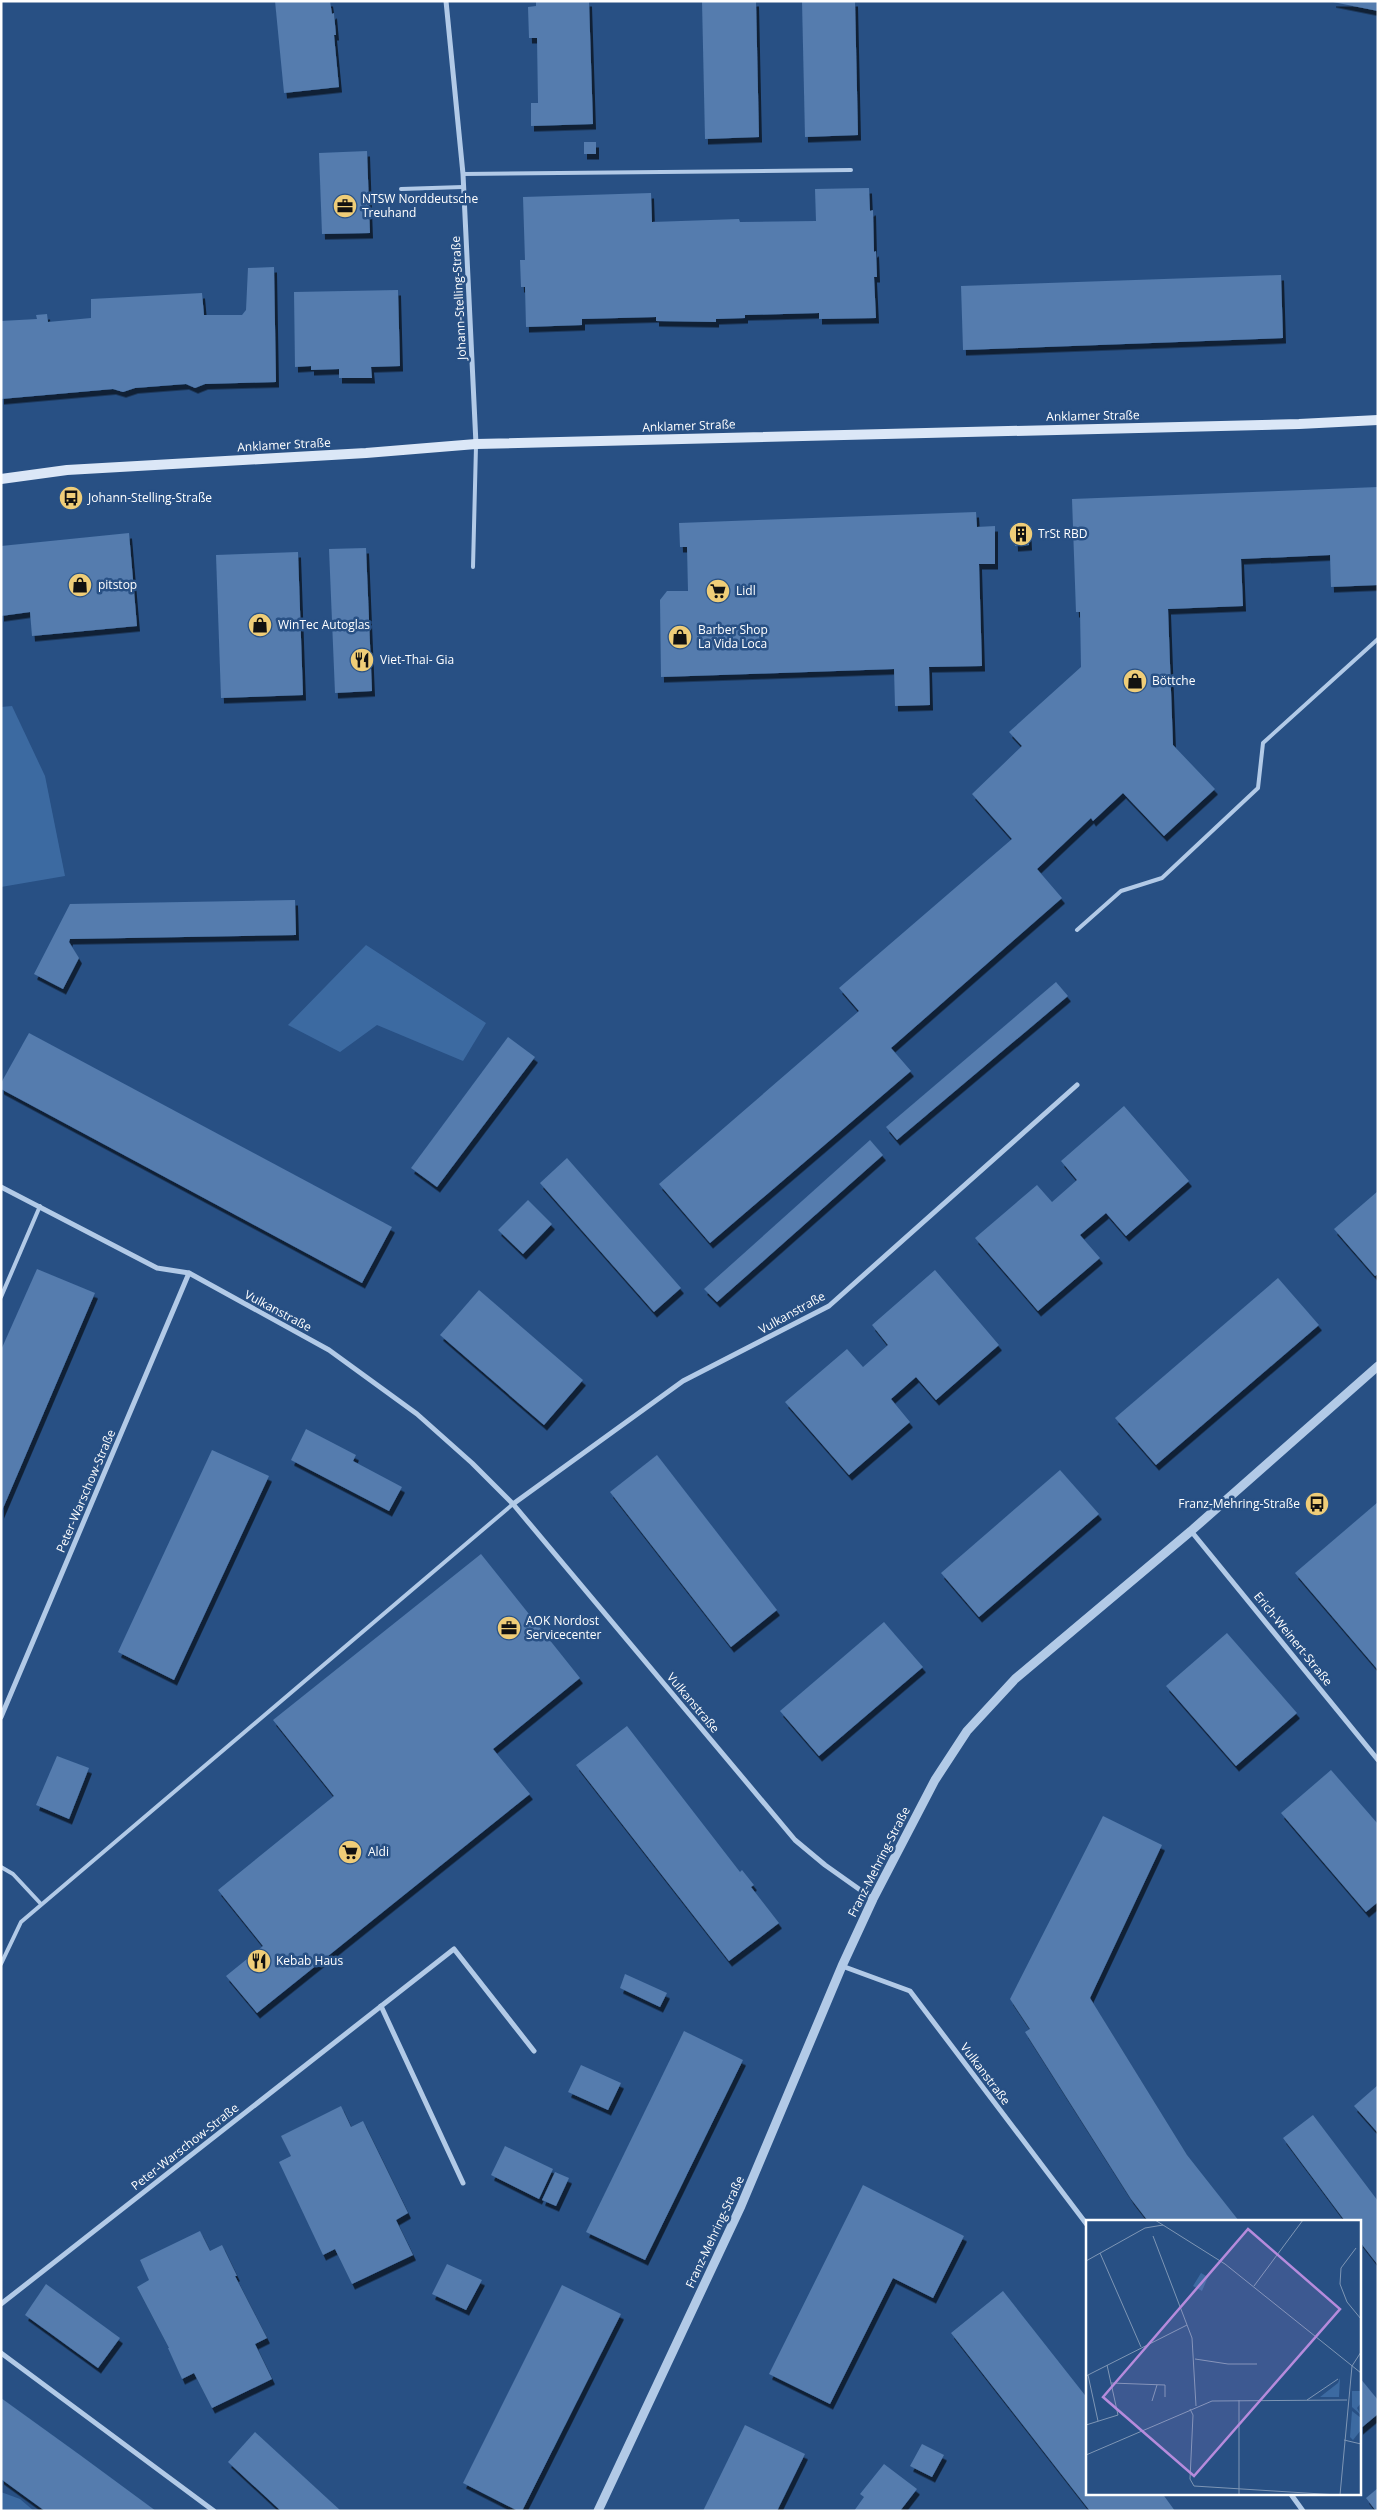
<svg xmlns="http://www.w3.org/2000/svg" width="1379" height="2512" font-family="'Open Sans',sans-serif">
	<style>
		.green { fill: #3c6aa1 }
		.building { fill: #547cae; filter: url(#shadow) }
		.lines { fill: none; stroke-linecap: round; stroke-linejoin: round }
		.service { stroke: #b2cae7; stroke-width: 4 }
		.minor { stroke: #b2cae7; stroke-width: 5 }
		.tertiary { stroke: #b2cae7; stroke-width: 9 }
		.secondary { stroke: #dbe7f7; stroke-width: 10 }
		.labels { text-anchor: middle; stroke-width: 5; stroke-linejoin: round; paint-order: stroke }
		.poi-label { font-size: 12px; fill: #fff; stroke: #285084; text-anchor: start }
		.street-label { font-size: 12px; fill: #fff; stroke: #285084 }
		.inset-road { fill: none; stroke: #7e96b5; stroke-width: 1 }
		.view { fill: #b68bdc; fill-opacity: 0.15; stroke: #b68bdc; stroke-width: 2.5 }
		.inset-edge { fill: none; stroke: #fff; stroke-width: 2.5 }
	</style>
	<defs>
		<filter id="shadow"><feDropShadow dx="3" dy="5.5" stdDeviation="0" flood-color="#0009"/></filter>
	</defs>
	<rect width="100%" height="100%" fill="#285084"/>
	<g class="green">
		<polygon points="12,706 45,776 65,876 1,887 1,707"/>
		<polygon points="366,945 486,1023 463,1061 377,1025 340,1052 288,1025"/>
		<polygon points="1,2492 20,2499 34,2511 1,2511"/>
	</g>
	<g class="building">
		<polygon points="275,1 330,1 332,14 334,13 336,35 334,35 339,87 284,93"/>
		<polygon points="536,1 589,1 593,124 531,126 531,103 538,103 537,38 529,38 528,7 536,6"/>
		<polygon points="702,1 756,1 759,137 705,139"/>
		<polygon points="802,1 855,1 858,135 805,137"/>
		<polygon points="1333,1 1378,1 1378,11 1333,2"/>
		<rect x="584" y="142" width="12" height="12"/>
		<polygon points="367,151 370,233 322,234 319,153"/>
		<polygon points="869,188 870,211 873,210 874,252 876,251 877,277 874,277 876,318 819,319 819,313 745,315 745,318 716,319 716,322 656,321 656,317 582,319 582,325 526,327 525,287 521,287 520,260 525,260 523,197 651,193 652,222 739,219 740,222 816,221 815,189"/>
		<polygon points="274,267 276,382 205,384 195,388 186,384 135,388 123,392 113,389 1,399 1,321 37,319 36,315 47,314 48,322 91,318 91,299 202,293 204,315 242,315 246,310 248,268"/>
		<polygon points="1281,275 1283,338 963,350 961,286"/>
		<polygon points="398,290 400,366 371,367 372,378 339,378 339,369 311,370 311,366 295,367 294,292"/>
		<polygon points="1378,487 1378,585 1331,587 1330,555 1241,559 1243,606 1168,609 1173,745 1215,789 1164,836 1123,793 1093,821 1091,818 1037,869 1062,898 891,1048 911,1071 710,1243 659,1184 859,1011 839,988 1012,839 972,794 1022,746 1009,732 1081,667 1080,612 1076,612 1072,499"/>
		<polygon points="976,512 977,527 995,526 995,564 979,564 982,666 929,667 930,705 895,706 894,669 661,677 660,600 667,591 688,591 687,547 680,547 679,523"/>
		<polygon points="1014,523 1028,523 1029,545 1015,546"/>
		<polygon points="129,533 137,626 32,636 30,612 1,616 1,546"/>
		<polygon points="366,548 372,691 335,693 329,549"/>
		<polygon points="298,552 303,695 221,698 216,555"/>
		<polygon points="295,900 296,935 70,939 69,942 79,958 63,989 34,974 70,904"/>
		<polygon points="1056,982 1068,996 897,1140 886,1127"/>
		<polygon points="29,1033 392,1227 362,1283 1,1089 1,1083"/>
		<polygon points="508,1037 535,1057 437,1187 411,1168"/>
		<polygon points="1124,1106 1189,1181 1126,1236 1106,1213 1080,1235 1100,1258 1038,1311 975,1238 1037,1185 1052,1202 1077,1180 1061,1161"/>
		<polygon points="870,1140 883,1155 717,1302 704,1289"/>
		<polygon points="567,1158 681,1288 654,1312 540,1183"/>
		<polygon points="1378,1191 1378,1274 1375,1276 1334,1229"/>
		<polygon points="528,1200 552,1224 523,1254 498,1230"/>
		<polygon points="37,1269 95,1293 1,1513 1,1350"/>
		<polygon points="935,1270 999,1345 936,1400 916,1377 891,1399 910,1422 849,1475 785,1402 847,1349 863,1367 888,1345 872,1325"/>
		<polygon points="1278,1278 1319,1325 1156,1465 1115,1418"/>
		<polygon points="479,1290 583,1380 544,1425 440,1335"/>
		<polygon points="306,1429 356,1455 353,1461 402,1487 389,1511 291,1460"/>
		<polygon points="212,1450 269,1476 174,1680 118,1652"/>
		<polygon points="657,1455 777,1610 731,1647 610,1492"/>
		<polygon points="1060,1470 1099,1514 979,1617 941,1573"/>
		<polygon points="1378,1502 1378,1670 1295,1573"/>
		<polygon points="481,1554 580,1678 493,1749 530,1794 257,2013 226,1976 263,1946 218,1890 334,1796 273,1720"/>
		<polygon points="884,1622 923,1667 819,1756 780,1711"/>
		<polygon points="1227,1633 1297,1713 1236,1766 1166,1686"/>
		<polygon points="627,1726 740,1872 742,1870 754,1885 751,1887 779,1923 729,1961 576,1765"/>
		<polygon points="57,1756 89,1768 69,1819 36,1805"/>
		<polygon points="1331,1770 1378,1824 1378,1902 1366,1912 1281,1813"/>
		<polygon points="1103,1816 1162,1845 1090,1998 1187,2155 1239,2221 1148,2221 1131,2199 1025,2032 1030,2029 1010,1999"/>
		<polygon points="625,1974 667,1993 660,2007 620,1988"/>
		<polygon points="684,2031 743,2060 645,2260 586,2232"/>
		<polygon points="581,2065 621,2083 608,2110 568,2092"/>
		<polygon points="1378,2085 1378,2133 1354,2106"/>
		<polygon points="341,2106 351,2127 363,2121 408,2213 396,2220 413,2255 352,2284 335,2249 323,2255 279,2162 291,2156 281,2136"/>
		<polygon points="1313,2115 1378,2201 1378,2265 1360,2242 1360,2221 1345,2221 1283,2138"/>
		<polygon points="505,2146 553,2169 539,2199 491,2175"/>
		<polygon points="555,2172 569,2178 556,2206 542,2200"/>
		<polygon points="863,2185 964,2236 933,2298 893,2278 830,2404 769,2374"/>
		<polygon points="200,2231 210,2251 222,2245 237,2276 235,2276 267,2338 255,2344 272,2379 212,2408 194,2373 182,2379 168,2348 169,2348 137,2287 149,2280 140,2260"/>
		<polygon points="447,2264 482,2280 466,2310 432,2294"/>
		<polygon points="46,2284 120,2338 98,2368 25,2315"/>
		<polygon points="562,2285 621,2314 522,2511 518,2511 463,2483"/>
		<polygon points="1003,2291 1088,2399 1088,2493 1162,2493 1175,2511 1090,2511 951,2333"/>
		<polygon points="1360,2378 1378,2400 1378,2414 1360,2429"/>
		<polygon points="1,2398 80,2455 156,2511 45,2511 1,2479"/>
		<polygon points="745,2425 805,2454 777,2511 703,2511"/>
		<polygon points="255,2432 341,2511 281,2511 228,2462"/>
		<polygon points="922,2444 944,2455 932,2477 910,2466"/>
		<polygon points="884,2464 917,2489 900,2511 854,2511 864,2497 860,2494"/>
		<polygon points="1378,2488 1378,2511 1376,2511 1366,2498"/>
	</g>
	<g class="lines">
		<g class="service">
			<polyline points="463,174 851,170"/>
			<polyline points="401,189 463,187"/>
			<polyline points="473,567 476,446"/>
			<polyline points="1077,930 1121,891 1162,878 1258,788 1263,743 1378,639"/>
			<polyline points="1,1297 40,1206"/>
			<polyline points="1,1867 13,1874 41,1904"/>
			<polyline points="1,1964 21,1922 513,1504"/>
		</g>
		<g class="minor">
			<polyline points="446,1 463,174 476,444"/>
			<polyline points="1,1187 157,1268 189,1273 329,1350 417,1414 472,1463 513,1504 795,1840 825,1865 873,1899"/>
			<polyline points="513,1504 683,1381 829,1306 1077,1085"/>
			<polyline points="1191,1531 1378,1760"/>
			<polyline points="1,1717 189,1273"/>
			<polyline points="842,1966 910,1991 1088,2226"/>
			<polyline points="381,2006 463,2183"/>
			<polyline points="1,2304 454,1949 534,2051"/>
			<polyline points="1,2353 214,2511"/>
			<polyline points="1290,2493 1303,2511"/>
		</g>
		<polyline class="tertiary" points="598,2511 741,2206 842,1966 873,1899 935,1780 967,1731 1015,1679 1191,1531 1378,1366"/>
		<polyline class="secondary" points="1,479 67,470 366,453 476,444 1299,424 1378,420"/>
	</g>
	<defs>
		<g id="office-disc" transform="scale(1.25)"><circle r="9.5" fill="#efcd78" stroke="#285084"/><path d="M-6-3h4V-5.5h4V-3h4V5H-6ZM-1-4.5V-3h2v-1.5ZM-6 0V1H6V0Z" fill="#111"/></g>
		<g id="bus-disc" transform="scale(1.25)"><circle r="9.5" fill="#efcd78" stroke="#285084"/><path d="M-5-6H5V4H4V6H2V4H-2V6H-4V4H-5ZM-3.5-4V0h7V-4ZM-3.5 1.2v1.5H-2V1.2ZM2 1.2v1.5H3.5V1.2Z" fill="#111"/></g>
		<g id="building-disc" transform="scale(1.25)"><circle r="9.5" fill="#efcd78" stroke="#285084"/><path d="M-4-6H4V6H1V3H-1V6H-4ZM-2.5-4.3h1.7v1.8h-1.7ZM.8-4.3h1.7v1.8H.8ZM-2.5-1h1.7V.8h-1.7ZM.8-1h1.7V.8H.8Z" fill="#111"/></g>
		<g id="shop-disc" transform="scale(1.25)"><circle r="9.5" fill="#efcd78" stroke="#285084"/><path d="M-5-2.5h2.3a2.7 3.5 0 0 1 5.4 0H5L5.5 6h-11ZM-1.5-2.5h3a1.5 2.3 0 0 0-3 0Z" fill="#111"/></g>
		<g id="supermarket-disc" transform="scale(1.25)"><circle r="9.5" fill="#efcd78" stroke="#285084"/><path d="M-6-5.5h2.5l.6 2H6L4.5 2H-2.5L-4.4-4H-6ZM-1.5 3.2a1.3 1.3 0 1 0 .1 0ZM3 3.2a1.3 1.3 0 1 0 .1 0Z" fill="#111"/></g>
		<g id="restaurant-disc" transform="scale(1.25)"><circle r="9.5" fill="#efcd78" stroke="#285084"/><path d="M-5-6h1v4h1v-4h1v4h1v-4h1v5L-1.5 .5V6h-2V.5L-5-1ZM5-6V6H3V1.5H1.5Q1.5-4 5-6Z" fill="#111"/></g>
	</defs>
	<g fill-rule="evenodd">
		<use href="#office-disc" x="345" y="206"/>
		<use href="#bus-disc" x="71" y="498"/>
		<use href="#building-disc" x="1021" y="534"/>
		<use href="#shop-disc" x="80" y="585"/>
		<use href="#supermarket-disc" x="718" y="591"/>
		<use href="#shop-disc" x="260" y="625"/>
		<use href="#shop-disc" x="680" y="637"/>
		<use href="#restaurant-disc" x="362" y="660"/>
		<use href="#shop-disc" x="1135" y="681"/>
		<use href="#bus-disc" x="1317" y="1504"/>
		<use href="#office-disc" x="509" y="1628"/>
		<use href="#supermarket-disc" x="350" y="1852"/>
		<use href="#restaurant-disc" x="259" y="1961"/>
	</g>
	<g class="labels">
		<g class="poi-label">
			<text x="362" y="203">NTSW Norddeutsche<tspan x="362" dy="14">Treuhand</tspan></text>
			<text x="88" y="502">Johann-Stelling-Straße</text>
			<text x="1038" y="538">TrSt RBD</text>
			<text x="98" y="589">pitstop</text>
			<text x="736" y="595">Lidl</text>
			<text x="278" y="629">WinTec Autoglas</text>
			<text x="698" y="634">Barber Shop<tspan x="698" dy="14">La Vida Loca</tspan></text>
			<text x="380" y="664">Viet-Thai- Gia</text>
			<text x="1152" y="685">Böttche</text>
			<text x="1300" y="1508" text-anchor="end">Franz-Mehring-Straße</text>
			<text x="526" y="1625">AOK Nordost<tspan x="526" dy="14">Servicecenter</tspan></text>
			<text x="368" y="1856">Aldi</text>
			<text x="276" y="1965">Kebab Haus</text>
		</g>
		<g class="street-label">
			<text transform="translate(459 298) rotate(-93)" y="4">Johann-Stelling-Straße</text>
			<text transform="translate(1093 416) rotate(-1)" y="4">Anklamer Straße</text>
			<text transform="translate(689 426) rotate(-2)" y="4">Anklamer Straße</text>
			<text transform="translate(284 445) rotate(-3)" y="4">Anklamer Straße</text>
			<text transform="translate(278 1311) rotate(28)" y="4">Vulkanstraße</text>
			<text transform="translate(792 1313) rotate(-29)" y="4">Vulkanstraße</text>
			<text transform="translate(86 1491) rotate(-67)" y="4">Peter-Warschow-Straße</text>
			<text transform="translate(1293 1639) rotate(51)" y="4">Erich-Weinert-Straße</text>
			<text transform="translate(693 1703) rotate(50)" y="4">Vulkanstraße</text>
			<text transform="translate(879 1862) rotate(-63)" y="4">Franz-Mehring-Straße</text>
			<text transform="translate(985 2074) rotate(53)" y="4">Vulkanstraße</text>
			<text transform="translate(185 2147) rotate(-38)" y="4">Peter-Warschow-Straße</text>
			<text transform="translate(715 2232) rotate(-65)" y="4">Franz-Mehring-Straße</text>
		</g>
	</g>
	<g transform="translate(1086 2220)">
		<rect width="275" height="275" fill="#285084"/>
		<path d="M115 53 122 57 116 71 107 66ZM254 158 253 177H234L252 163ZM266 171H275V183L271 188 275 195 266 187ZM266 191 275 198V210L267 220 264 217Z" fill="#3c6aa1"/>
		<path class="inset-road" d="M69 0 139 44 275 153M67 16 106 118 110 186M270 28 255 48 254 64 261 82 275 99M14 33 55 127M0 41 59 8 77 5M168 66 217 0M109 139 142 144H171M266 146 275 132M2 155 12 201M0 156 101 105M25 163 79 165V177M221 180 252 159M66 181 71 165M104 189 107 195 104 259 108 266 252 275M0 205 32 195 21 145M258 220 275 224M0 235 126 181 261 180M153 275V180M254 275 266 146"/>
		<path class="view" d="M162 9 254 89 108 256 17 177Z"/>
		<rect width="275" height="275" class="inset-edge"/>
	</g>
	<rect width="1379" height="2512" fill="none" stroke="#ffffff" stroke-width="5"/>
</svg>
